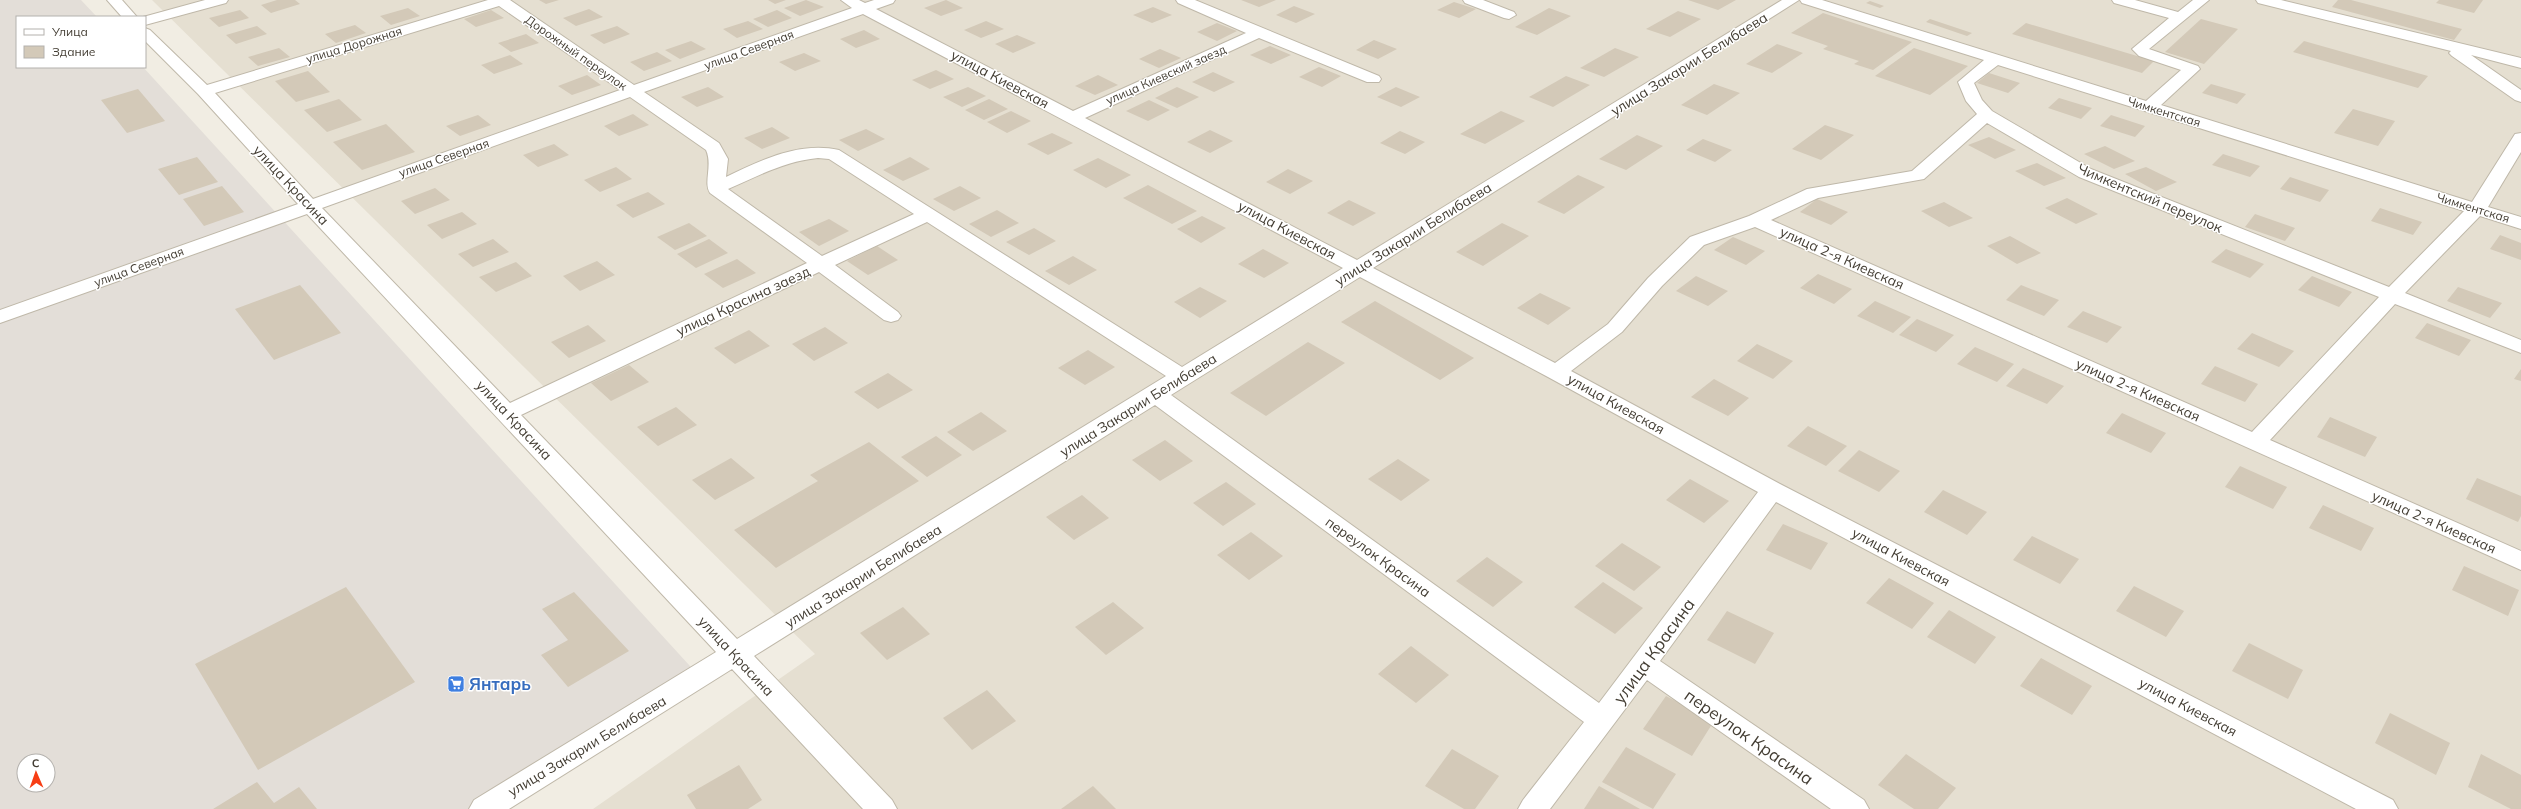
<svg xmlns="http://www.w3.org/2000/svg" width="2521" height="809" font-family="Mulish,sans-serif">
	<style>
		.residential { fill: #e5dfd1 }
		.industrial { fill: #e3ded8; fill-rule: evenodd }
		.building { fill: #d3c9b8 }
		.lines { fill: none; stroke-linecap: round; stroke-linejoin: round }
		.minor-casing { stroke: #bfb8a9; stroke-width: 2 }
		.minor { fill: #fff; fill-rule: evenodd }
		.labels { text-anchor: middle; stroke-width: 3; stroke-linejoin: round; paint-order: stroke }
		.far-street-label { font-size: 12px; fill: #433d33; stroke: #fff }
		.street-label { font-size: 14px; fill: #433d33; stroke: #fff }
		.near-street-label { font-size: 17px; fill: #433d33; stroke: #fff }
		.near-shop-label { font-size: 17px; font-weight: bold; fill: #366cbe; stroke: #fff; text-anchor: start }
	</style>
	<rect width="100%" height="100%" fill="#f1ede3"/>
	<polygon class="residential" points="152,0 2521,0 2521,809 593,809 815,654"/>
	<path class="industrial" d="M0 0H81L97 17H17V67H143L700 677 477 809H0ZM24 761H48V785H24Z"/>
	<g class="building">
		<polygon points="277,0 295,0 300,4 271,13 261,5"/>
		<polygon points="539,0 559,0 546,4"/>
		<polygon points="768,0 786,0 775,4"/>
		<polygon points="806,0 824,7 800,16 784,8"/>
		<polygon points="946,0 963,8 941,16 924,8"/>
		<polygon points="1241,0 1276,0 1259,7"/>
		<polygon points="1688,0 1736,0 1718,10"/>
		<polygon points="2338,0 2351,0 2462,29 2454,40 2332,7"/>
		<polygon points="2439,0 2483,0 2474,13 2436,3"/>
		<polygon points="1870,1 1884,6 1880,8 1866,3"/>
		<polygon points="1454,2 1476,9 1459,18 1437,10"/>
		<polygon points="1294,6 1315,14 1296,23 1276,15"/>
		<polygon points="1153,7 1172,15 1152,23 1133,15"/>
		<polygon points="408,8 420,16 391,25 380,16"/>
		<polygon points="1549,8 1571,16 1537,35 1515,27"/>
		<polygon points="589,9 603,17 576,26 563,18"/>
		<polygon points="240,10 249,18 219,27 209,18"/>
		<polygon points="491,10 504,18 476,27 464,19"/>
		<polygon points="777,10 792,18 768,27 753,19"/>
		<polygon points="1678,11 1701,19 1670,37 1646,29"/>
		<polygon points="1823,13 1912,42 1873,70 1854,64 1859,61 1823,49 1828,46 1791,33"/>
		<polygon points="1930,19 1972,33 1967,36 1926,22"/>
		<polygon points="2201,19 2238,29 2204,64 2165,52"/>
		<polygon points="748,21 763,29 737,38 723,29"/>
		<polygon points="986,21 1004,29 981,38 964,30"/>
		<polygon points="1217,23 1237,31 1217,41 1197,32"/>
		<polygon points="2026,23 2154,61 2142,73 2012,34"/>
		<polygon points="355,25 366,33 336,43 325,34"/>
		<polygon points="257,26 267,34 236,44 226,35"/>
		<polygon points="617,26 630,34 604,44 590,35"/>
		<polygon points="864,30 880,39 856,48 840,39"/>
		<polygon points="526,34 539,43 511,52 498,43"/>
		<polygon points="1017,35 1036,43 1013,53 995,44"/>
		<polygon points="1374,40 1397,49 1378,59 1356,50"/>
		<polygon points="691,41 706,49 680,59 665,50"/>
		<polygon points="2304,41 2428,76 2418,88 2293,52"/>
		<polygon points="1777,44 1803,53 1772,73 1746,64"/>
		<polygon points="1270,46 1291,55 1271,64 1250,55"/>
		<polygon points="279,48 290,57 258,66 248,57"/>
		<polygon points="1615,48 1639,57 1604,77 1580,68"/>
		<polygon points="1914,48 1968,66 1930,95 1875,76"/>
		<polygon points="1160,49 1181,58 1159,68 1139,59"/>
		<polygon points="657,52 672,61 644,71 630,62"/>
		<polygon points="804,53 821,61 795,71 779,62"/>
		<polygon points="510,55 523,64 494,74 481,65"/>
		<polygon points="1319,67 1341,76 1322,87 1299,77"/>
		<polygon points="936,70 954,79 930,89 912,80"/>
		<polygon points="308,71 330,92 296,102 275,81"/>
		<polygon points="1213,72 1235,82 1214,92 1192,82"/>
		<polygon points="1989,73 2020,83 2008,93 1977,83"/>
		<polygon points="587,75 601,85 572,95 558,86"/>
		<polygon points="1098,75 1118,85 1095,95 1075,86"/>
		<polygon points="1566,76 1590,85 1553,107 1529,97"/>
		<polygon points="1714,84 1740,93 1707,115 1681,105"/>
		<polygon points="2211,84 2246,94 2237,104 2202,93"/>
		<polygon points="708,87 724,97 697,107 681,97"/>
		<polygon points="968,87 986,96 962,107 943,97"/>
		<polygon points="1177,87 1199,97 1177,108 1155,98"/>
		<polygon points="1396,87 1420,97 1401,107 1377,97"/>
		<polygon points="138,89 165,121 127,133 101,100"/>
		<polygon points="2059,98 2092,108 2081,119 2048,108"/>
		<polygon points="339,99 362,120 327,132 304,110"/>
		<polygon points="989,99 1008,109 984,120 965,110"/>
		<polygon points="1149,100 1170,110 1148,121 1126,111"/>
		<polygon points="2353,109 2395,121 2378,146 2334,133"/>
		<polygon points="1011,111 1031,121 1007,133 987,122"/>
		<polygon points="1501,111 1525,121 1485,144 1460,134"/>
		<polygon points="633,114 649,125 619,136 604,126"/>
		<polygon points="478,115 491,125 460,136 446,126"/>
		<polygon points="2111,115 2145,126 2135,137 2100,126"/>
		<polygon points="386,124 415,152 362,170 333,142"/>
		<polygon points="1825,125 1854,135 1821,160 1792,149"/>
		<polygon points="772,127 790,138 762,149 744,138"/>
		<polygon points="866,129 885,139 858,151 839,140"/>
		<polygon points="1210,130 1233,141 1210,153 1187,142"/>
		<polygon points="1400,131 1425,142 1405,154 1380,143"/>
		<polygon points="1052,133 1073,143 1048,155 1027,144"/>
		<polygon points="1637,135 1663,146 1626,170 1599,159"/>
		<polygon points="1989,137 2016,150 1995,159 1968,145"/>
		<polygon points="1703,139 1732,150 1715,162 1686,150"/>
		<polygon points="554,144 569,155 538,167 523,155"/>
		<polygon points="2105,146 2135,161 2114,169 2084,154"/>
		<polygon points="2223,154 2260,166 2250,177 2212,165"/>
		<polygon points="197,157 218,182 179,195 158,169"/>
		<polygon points="910,157 930,169 903,181 883,170"/>
		<polygon points="1098,158 1131,175 1106,188 1073,170"/>
		<polygon points="2037,163 2066,178 2044,186 2015,171"/>
		<polygon points="616,167 632,179 600,192 584,180"/>
		<polygon points="2146,167 2177,182 2156,191 2125,174"/>
		<polygon points="1288,169 1313,181 1290,194 1266,182"/>
		<polygon points="1578,175 1605,187 1564,214 1537,202"/>
		<polygon points="2290,177 2329,190 2320,202 2280,189"/>
		<polygon points="1148,185 1197,211 1172,224 1123,198"/>
		<polygon points="222,186 244,212 204,226 183,199"/>
		<polygon points="960,186 981,198 954,211 933,199"/>
		<polygon points="435,188 450,200 415,214 401,201"/>
		<polygon points="648,192 665,204 633,218 616,205"/>
		<polygon points="2067,198 2098,214 2076,224 2045,208"/>
		<polygon points="1817,199 1848,212 1831,225 1800,212"/>
		<polygon points="1349,200 1376,213 1353,226 1327,213"/>
		<polygon points="1944,202 1973,218 1949,227 1921,211"/>
		<polygon points="2380,208 2422,222 2413,235 2371,221"/>
		<polygon points="997,210 1019,223 991,237 969,224"/>
		<polygon points="462,212 477,224 442,239 427,225"/>
		<polygon points="2255,214 2295,228 2285,241 2245,227"/>
		<polygon points="1202,216 1226,228 1201,243 1177,229"/>
		<polygon points="829,219 849,231 819,246 799,232"/>
		<polygon points="689,223 707,236 675,250 657,237"/>
		<polygon points="1502,223 1529,236 1483,266 1456,252"/>
		<polygon points="1034,228 1056,241 1029,255 1006,242"/>
		<polygon points="2500,235 2521,243 2521,260 2490,249"/>
		<polygon points="2010,236 2041,253 2017,264 1987,246"/>
		<polygon points="1733,237 1765,251 1746,265 1714,250"/>
		<polygon points="493,239 509,252 473,267 458,254"/>
		<polygon points="709,239 728,253 696,268 677,254"/>
		<polygon points="877,246 898,260 868,275 847,261"/>
		<polygon points="1263,249 1289,263 1264,278 1238,264"/>
		<polygon points="2226,249 2264,264 2250,278 2211,262"/>
		<polygon points="1073,256 1097,270 1069,285 1045,271"/>
		<polygon points="737,259 756,273 723,288 704,274"/>
		<polygon points="597,261 615,275 580,291 563,276"/>
		<polygon points="516,262 532,276 496,292 479,277"/>
		<polygon points="1818,274 1852,289 1834,304 1800,288"/>
		<polygon points="1696,276 1728,291 1708,306 1676,291"/>
		<polygon points="2312,276 2352,292 2339,307 2298,290"/>
		<polygon points="300,285 341,333 274,360 235,309"/>
		<polygon points="2021,285 2059,300 2044,316 2006,300"/>
		<polygon points="1200,287 1227,301 1200,318 1174,302"/>
		<polygon points="2458,287 2502,303 2490,318 2447,301"/>
		<polygon points="1540,293 1571,308 1548,325 1517,308"/>
		<polygon points="1375,301 1474,358 1440,380 1341,322"/>
		<polygon points="1875,301 1911,317 1893,333 1857,316"/>
		<polygon points="2083,311 2122,327 2107,343 2067,327"/>
		<polygon points="1917,319 1954,335 1936,352 1899,335"/>
		<polygon points="2427,323 2471,340 2459,356 2415,338"/>
		<polygon points="588,325 606,341 569,358 551,342"/>
		<polygon points="825,327 848,343 814,361 792,344"/>
		<polygon points="749,330 770,346 735,364 714,348"/>
		<polygon points="2252,333 2294,351 2279,367 2237,349"/>
		<polygon points="1308,342 1345,363 1266,416 1230,393"/>
		<polygon points="1757,344 1793,361 1773,379 1737,361"/>
		<polygon points="1975,347 2014,364 1997,382 1957,364"/>
		<polygon points="1088,350 1115,367 1085,385 1058,368"/>
		<polygon points="629,365 649,382 611,401 591,383"/>
		<polygon points="2215,366 2258,384 2245,402 2201,384"/>
		<polygon points="2023,368 2064,386 2047,404 2006,386"/>
		<polygon points="2521,369 2521,381 2514,379"/>
		<polygon points="888,373 913,390 878,409 854,392"/>
		<polygon points="1714,379 1749,398 1728,416 1691,397"/>
		<polygon points="676,407 697,425 658,446 637,427"/>
		<polygon points="981,412 1007,431 973,451 947,432"/>
		<polygon points="2122,413 2166,433 2151,453 2106,433"/>
		<polygon points="2330,417 2377,437 2365,457 2317,437"/>
		<polygon points="1808,426 1847,446 1826,466 1787,446"/>
		<polygon points="936,436 962,455 927,477 901,457"/>
		<polygon points="1165,440 1193,461 1160,481 1132,460"/>
		<polygon points="869,442 919,481 776,568 734,530 818,481 810,475"/>
		<polygon points="1859,450 1900,471 1879,492 1838,471"/>
		<polygon points="731,458 755,478 715,500 692,480"/>
		<polygon points="1398,459 1430,480 1401,501 1368,479"/>
		<polygon points="2240,466 2287,487 2273,509 2225,487"/>
		<polygon points="2477,478 2521,496 2521,516 2518,522 2466,499"/>
		<polygon points="1690,479 1729,501 1704,523 1666,500"/>
		<polygon points="1226,482 1256,504 1223,526 1193,503"/>
		<polygon points="1943,490 1987,512 1967,535 1924,512"/>
		<polygon points="1082,495 1109,518 1074,540 1046,517"/>
		<polygon points="2323,505 2374,528 2361,551 2309,528"/>
		<polygon points="1783,524 1828,543 1811,570 1766,550"/>
		<polygon points="1251,532 1283,556 1249,580 1217,555"/>
		<polygon points="2032,536 2079,559 2060,584 2013,560"/>
		<polygon points="1622,543 1661,567 1634,591 1595,566"/>
		<polygon points="1487,557 1523,582 1493,607 1456,581"/>
		<polygon points="2464,566 2519,590 2508,616 2452,590"/>
		<polygon points="1889,578 1934,603 1912,629 1866,603"/>
		<polygon points="1603,582 1643,608 1615,634 1574,607"/>
		<polygon points="2134,586 2184,611 2166,637 2116,611"/>
		<polygon points="346,587 415,682 258,770 195,664"/>
		<polygon points="574,592 629,651 568,687 541,655 568,640 542,609"/>
		<polygon points="1113,602 1144,628 1106,655 1075,627"/>
		<polygon points="903,607 930,634 887,660 860,633"/>
		<polygon points="1949,610 1996,637 1975,664 1927,637"/>
		<polygon points="1727,611 1774,633 1755,664 1707,640"/>
		<polygon points="2249,643 2303,670 2288,699 2232,671"/>
		<polygon points="1411,646 1449,675 1416,703 1378,674"/>
		<polygon points="2041,658 2092,686 2072,715 2020,686"/>
		<polygon points="987,690 1016,721 972,750 943,718"/>
		<polygon points="1666,696 1714,721 1692,756 1643,729"/>
		<polygon points="2390,713 2450,743 2436,775 2375,743"/>
		<polygon points="1626,747 1676,774 1653,809 1602,782"/>
		<polygon points="1452,749 1499,776 1475,809 1464,809 1425,786"/>
		<polygon points="1906,754 1956,788 1938,809 1914,809 1878,785"/>
		<polygon points="2481,754 2521,775 2521,809 2511,809 2468,787"/>
		<polygon points="739,765 762,800 748,809 696,809 687,795"/>
		<polygon points="257,782 274,803 299,787 317,809 213,809"/>
		<polygon points="1093,786 1116,809 1061,809"/>
		<polygon points="1599,786 1640,809 1584,809"/>
	</g>
	<g class="lines">
		<g class="minor-casing">
			<g id="minor">
				<polygon points="107,0 122,0 137,17 122,17"/>
				<polygon points="205,0 228,0 226,3 145,25 145,17 143,17"/>
				<path d="M488 0H510L634 85 852 8 841 0H859L865 3 874 0H895L893 3 876 9 1073 111 1246 33 1178 3 1176 0H1195L1379 76 1381 79 1379 82H1367L1259 38 1085 118 1357 260 1782 0H1799L1373 268 1555 363 1608 324 1648 278 1690 237 1749 216 1807 189 1912 171 1977 114 1966 101 1958 82 1984 60 1802 3 1800 0H1822L2146 101 2181 70 2139 56 2132 49 2169 18 2114 3 2112 0H2135L2178 12 2193 0H2209L2149 49 2198 66 2200 69 2161 105 2472 202 2515 134 2521 133V152L2488 207 2521 217V229L2480 216 2405 293 2521 340V353L2395 304 2270 440 2521 551V570L1755 227 1704 245 1662 286 1622 332 1571 371 1780 484 2393 800 2398 809H2356L1776 502 1660 661 1864 800 1869 809H1831L1647 680 1550 809H1518L1523 800 1584 722 1155 405 754 656 892 800 897 809H863L732 669 509 809H469L474 800 716 652 307 214 0 323V310L298 204 198 94 145 41V28L150 30 207 85ZM499 6 620 90 313 199 215 93ZM863 14 1343 268 1182 367 839 150C800 141 761 160 726 177L728 159 719 143 644 92ZM1998 65 2464 211 2389 287 2091 169 1992 111 1982 100 1974 83ZM630 97 706 150C713 165 703 183 710 193L807 263 510 403 322 208ZM1987 123 2079 177 2379 297 2252 432 1771 220 1818 198 1924 179ZM818 158 829 159 914 214 822 256 728 189C758 176 785 161 818 158ZM927 222 1166 376 737 639 521 415 819 272 884 320 891 322 898 320 901 316 898 312 835 265ZM1360 277 1548 377 1758 492 1599 703 1171 395Z"/>
				<polygon points="1463,0 1483,0 1514,12 1516,15 1509,19 1504,18 1465,3"/>
				<polygon points="2256,0 2281,0 2521,58 2521,68 2471,55 2521,90 2521,102 2515,100 2452,56 2449,53 2451,51 2258,3"/>
			</g>
		</g>
		<use href="#minor" class="minor"/>
	</g>
	<defs>
		<g id="supermarket-square" transform="scale(0.9)"><rect x="-9" y="-9" width="18" height="18" rx="4" fill="#3f7fe0" stroke="#fff"/><path d="M-6-5.5h2.5l.6 2H6L4.5 2H-2.5L-4.4-4H-6ZM-1.5 3.2a1.3 1.3 0 1 0 .1 0ZM3 3.2a1.3 1.3 0 1 0 .1 0Z" fill="#fff"/></g>
	</defs>
	<g fill-rule="evenodd">
		<use href="#supermarket-square" x="456" y="684"/>
	</g>
	<g class="labels">
		<g class="far-street-label">
			<text transform="translate(354 45) rotate(-17)" y="4">улица Дорожная</text>
			<text transform="translate(749 50) rotate(-20)" y="4">улица Северная</text>
			<text transform="translate(576 53) rotate(35)" y="4">Дорожный переулок</text>
			<text transform="translate(1166 75) rotate(-24)" y="4">улица Киевский заезд</text>
			<text transform="translate(2164 112) rotate(17)" y="4">Чимкентская</text>
			<text transform="translate(444 158) rotate(-19)" y="4">улица Северная</text>
			<text transform="translate(2473 208) rotate(17)" y="4">Чимкентская</text>
			<text transform="translate(139 267) rotate(-20)" y="4">улица Северная</text>
		</g>
		<g class="street-label">
			<text transform="translate(1689 64) rotate(-32)" y="5">улица Закарии Белибаева</text>
			<text transform="translate(1000 79) rotate(28)" y="5">улица Киевская</text>
			<text transform="translate(291 185) rotate(47)" y="5">улица Красина</text>
			<text transform="translate(2150 198) rotate(23)" y="5">Чимкентский переулок</text>
			<text transform="translate(1287 230) rotate(28)" y="5">улица Киевская</text>
			<text transform="translate(1413 234) rotate(-32)" y="5">улица Закарии Белибаева</text>
			<text transform="translate(1842 258) rotate(24)" y="5">улица 2-я Киевская</text>
			<text transform="translate(743 301) rotate(-25)" y="5">улица Красина заезд</text>
			<text transform="translate(2138 390) rotate(24)" y="5">улица 2-я Киевская</text>
			<text transform="translate(1616 404) rotate(29)" y="5">улица Киевская</text>
			<text transform="translate(1138 405) rotate(-32)" y="5">улица Закарии Белибаева</text>
			<text transform="translate(514 420) rotate(47)" y="5">улица Красина</text>
			<text transform="translate(2434 522) rotate(24)" y="5">улица 2-я Киевская</text>
			<text transform="translate(1378 557) rotate(36)" y="5">переулок Красина</text>
			<text transform="translate(1901 557) rotate(28)" y="5">улица Киевская</text>
			<text transform="translate(863 576) rotate(-32)" y="5">улица Закарии Белибаева</text>
			<text transform="translate(736 656) rotate(47)" y="5">улица Красина</text>
			<text transform="translate(2188 707) rotate(28)" y="5">улица Киевская</text>
			<text transform="translate(587 746) rotate(-31)" y="5">улица Закарии Белибаева</text>
		</g>
		<g class="near-street-label">
			<text transform="translate(1654 651) rotate(-54)" y="6">улица Красина</text>
			<text transform="translate(1749 737) rotate(35)" y="6">переулок Красина</text>
		</g>
		<g class="near-shop-label">
			<text x="469" y="690">Янтарь</text>
		</g>
	</g>
	<rect x="16" y="16" width="130" height="52" fill="#ffffff" stroke="#b4b1ad"/>
	<rect x="24" y="29" width="20" height="6" fill="#ffffff" stroke="#b4b1ad"/>
	<text x="52" y="36" font-size="12" fill="#433d33">Улица</text>
	<rect x="24" y="46" width="20" height="12" fill="#d3c9b8" stroke="#b4b1ad"/>
	<text x="52" y="56" font-size="12" fill="#433d33">Здание</text>
	<g transform="translate(36 773) rotate(358)"><circle r="19" fill="#ffffff" stroke="#b4b1ad"/>
	<path d="M0-3L7 15L0 10L-7 15Z" fill="#f73d14"/>
	<text y="-6" font-size="11" font-weight="bold" text-anchor="middle" fill="#433d33">С</text>
	</g>
</svg>
